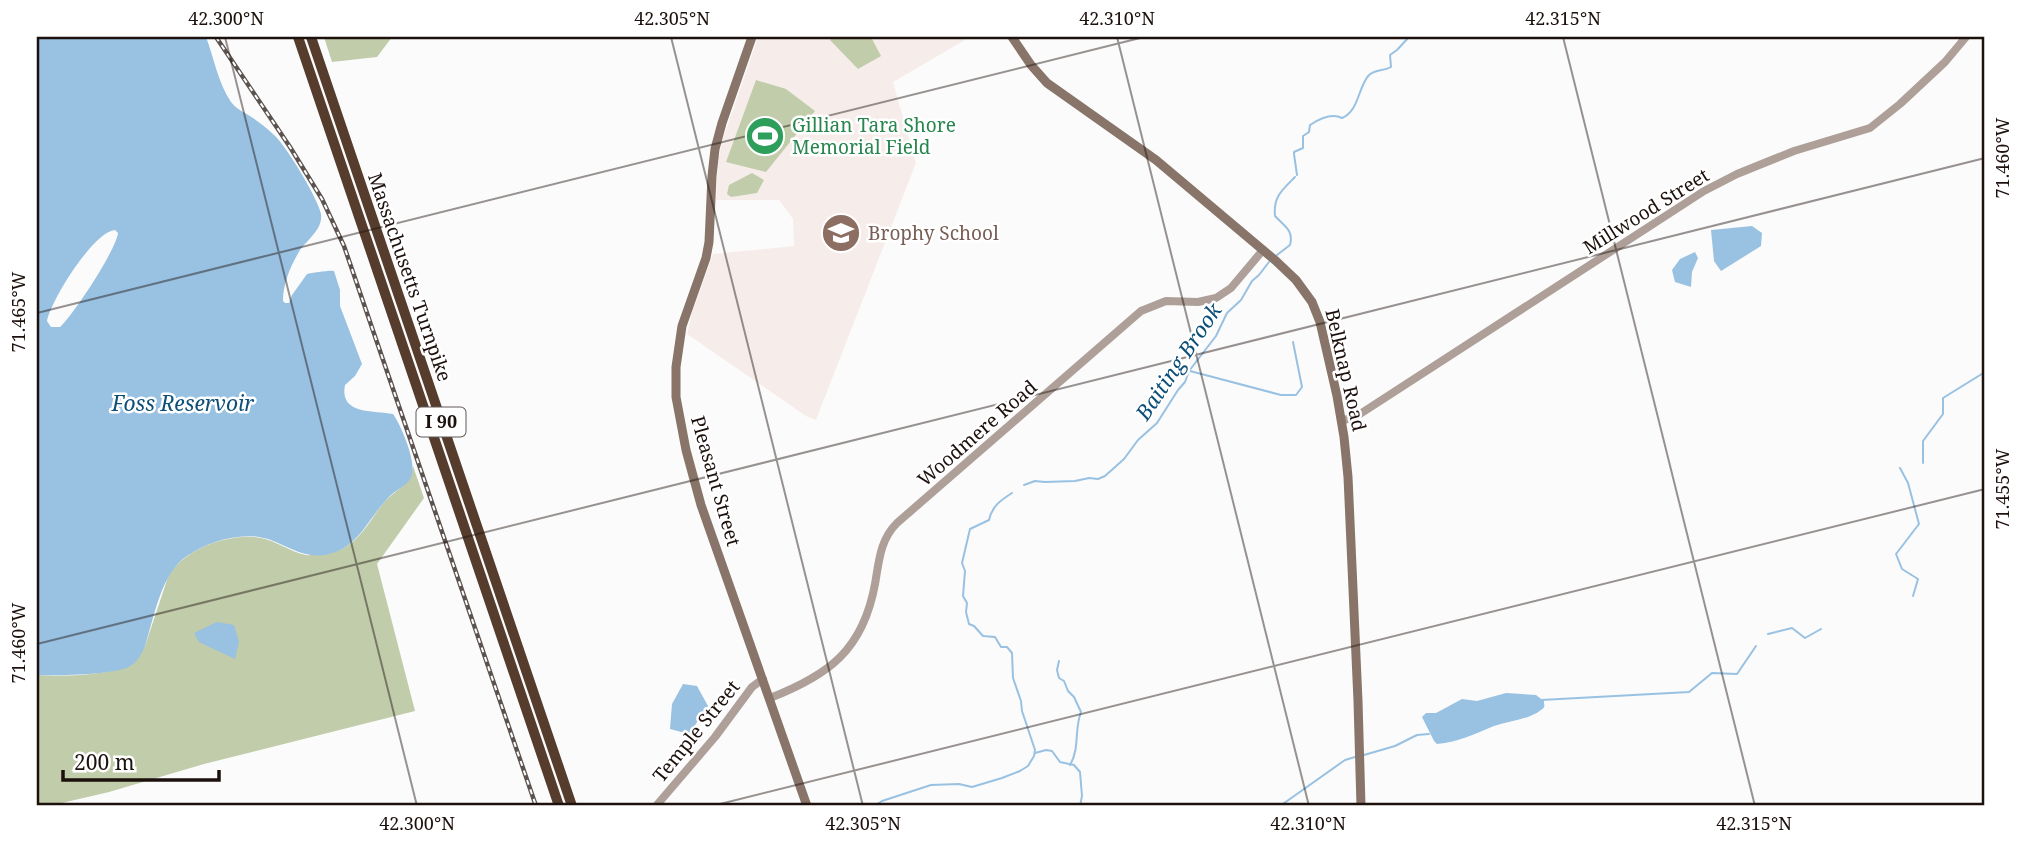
<svg xmlns="http://www.w3.org/2000/svg" width="2022" height="843" font-family="'Noto Serif',serif">
	<style>
		.built { fill: #f6edea }
		.green { fill: #c1ccaa }
		.water { fill: #99c1e2; fill-rule: evenodd }
		.lines { fill: none; stroke-linecap: round; stroke-linejoin: round }
		.stream { stroke: #99c1e2; stroke-width: 2 }
		.tertiary { stroke: #aea098; stroke-width: 8 }
		.secondary { stroke: #887469; stroke-width: 9 }
		.motorway { stroke: #563c2d; stroke-width: 10 }
		.rail-casing { stroke: #5c5350; stroke-width: 4.5 }
		.rail { stroke: #fff; stroke-width: 2; stroke-dasharray: 5; stroke-linecap: butt }
		.ticks { fill: none; stroke: #1d110d; stroke-width: 2; stroke-opacity: 0.45 }
		.labels { text-anchor: middle; stroke-width: 5; stroke-linejoin: round; paint-order: stroke }
		.shield { fill: #fff; stroke: #615856; stroke-width: 2 }
		.shield-label { font-size: 18px; font-weight: bold; fill: #1d110d }
		.leisure-label { font-size: 19px; fill: #27864d; stroke: #fff; text-anchor: start }
		.street-label { font-size: 19px; fill: #1d110d; stroke: #fff }
		.education-label { font-size: 19px; fill: #785e54; stroke: #fff; text-anchor: start }
		.water-label { font-size: 21px; font-style: italic; fill: #0d4f79; stroke: #fff }
		.neatline { fill: none; stroke: #1d110d; stroke-width: 2.5 }
		.ticks-label { font-size: 18px; text-anchor: middle; fill: #1d110d }
	</style>
	<rect width="100%" height="100%" fill="#fbfbfb"/>
	<polygon class="built" points="758,37 970,37 893,82 916,163 816,420 806,416 687,334 692,313 713,254 794,246 793,219 779,200 716,200 718,163 722,142"/>
	<g class="green">
		<polygon points="324,37 392,37 377,57 332,62"/>
		<polygon points="833,37 871,37 881,56 858,69 830,40"/>
		<polygon points="756,80 786,89 815,111 766,172 726,162"/>
		<polygon points="752,173 764,180 757,193 731,197 727,194 729,185"/>
		<path d="M413 466 424 498 377 564 415 711 204 764 109 792 49 806H37V675C67 677 102 675 131 666L145 646 168 577C183 549 230 532 261 538 277 541 290 552 306 555 312 556 320 553 327 552 332 551 337 551 342 549 360 540 370 521 381 506 393 490 411 487 413 466Z"/>
	</g>
	<g class="water">
		<path d="M37 37H206C214 58 218 83 231 102 237 110 246 113 253 118 260 123 268 129 274 135 285 144 319 200 321 214 323 229 308 239 300 250 291 265 283 283 283 301L285 303H289L292 295 307 274C312 273 330 270 334 271L340 290V306L362 364 355 376 345 385C339 415 373 410 393 414 401 425 416 461 412 474 410 485 397 489 390 496 368 517 359 550 324 555 303 558 288 546 268 539 243 531 208 541 187 556 161 573 154 618 145 646 142 653 138 661 132 665 121 675 53 676 37 675ZM115 230 118 233C116 250 74 314 60 327H51L47 321C51 300 94 231 115 230Z"/>
		<polygon points="1752,226 1762,233 1761,246 1721,271 1714,261 1711,230"/>
		<polygon points="1695,252 1698,258 1692,272 1691,287 1675,282 1672,270 1680,259"/>
		<polygon points="217,622 234,625 239,642 235,659 199,642 194,633"/>
		<polygon points="683,684 697,686 708,706 689,734 670,729 672,704"/>
		<path d="M1506 693 1536 695 1544 701C1544 707 1546 706 1541 710 1528 720 1509 721 1494 726 1474 734 1459 742 1437 744L1434 741 1422 717 1426 713H1436L1462 699 1477 701Z"/>
	</g>
	<g class="lines">
		<g class="stream">
			<polyline points="1424,37 1430,37"/>
			<path d="M1297 175 1294 154V152L1303 148V136L1309 132 1310 125C1319 119 1332 113 1342 118 1359 111 1358 87 1369 75 1375 69 1384 71 1391 67L1390 55 1397 50 1409 37"/>
			<path d="M1277 255 1290 245C1294 230 1284 226 1275 216 1273 197 1282 190 1295 177"/>
			<polyline points="1190,371 1281,395 1296,395 1302,387 1293,342"/>
			<polyline points="1923,463 1923,441 1943,414 1943,398 1985,372"/>
			<polyline points="1900,468 1908,483 1919,524 1896,554 1902,569 1918,579 1913,596"/>
			<polyline points="1024,485 1035,481 1045,482 1075,481 1089,478 1098,479 1105,476 1124,459 1138,440 1157,423 1178,390 1185,382 1189,371 1216,336 1227,313 1241,300 1252,281 1259,275 1269,262"/>
			<polyline points="1768,634 1792,628 1805,638 1821,629"/>
			<path d="M1059 661 1057 670 1059 678 1064 681 1068 691 1074 697 1081 712C1074 730 1080 748 1070 765"/>
			<polyline points="1541,700 1689,692 1712,673 1737,674 1756,646"/>
			<polyline points="1035,753 1046,750 1052,751 1060,762 1074,765 1080,772 1082,796 1080,806"/>
			<polyline points="1364,755 1395,746 1417,735 1429,734"/>
			<path d="M874 806 882 801 931 785 959 784 972 787 1002 778 1020 771 1028 766 1034 756 1035 750 1022 711 1021 701 1013 678 1012 653 1007 647H1001L995 637 983 636 974 626 969 624 966 612 967 603 963 596 965 571 962 563 970 529 989 520C992 506 1001 500 1012 493"/>
			<polyline points="1280,806 1345,760 1355,757"/>
		</g>
		<g class="tertiary">
			<polyline points="1342,421 1360,414 1704,191 1737,174 1794,151 1870,128 1900,104 1945,62 1966,37"/>
			<path d="M770 698C829 675 863 650 875 584 879 561 880 540 897 523L1141 311 1166 301 1198 302 1216 298 1231 288 1263 250"/>
			<polyline points="656,806 715,737 752,687 763,679"/>
		</g>
		<g class="secondary">
			<polyline points="752,37 722,123 715,149 712,176 709,242 706,258 682,326 676,367 676,397 686,450 701,505 807,806"/>
			<polyline points="1012,37 1031,65 1047,83 1156,160 1276,261 1296,280 1312,302 1320,322 1337,396 1344,437 1348,477 1358,701 1361,806"/>
		</g>
		<g class="motorway">
			<polyline points="298,37 559,806"/>
			<polyline points="311,37 572,806"/>
		</g>
		<g class="rail-casing">
			<polyline id="rail" points="216,37 290,147 322,199 344,246 536,806"/>
		</g>
		<use href="#rail" class="rail"/>
	</g>
	<path class="ticks" d="M225 37 417 806M671 37 863 806M1117 37 1309 806M1563 37 1755 806M37 313 1144 37M37 644 1985 158M712 806 1985 489"/>
	<defs>
		<g id="stadium-disc" transform="scale(2.0125)"><circle r="9.5" fill="#2e9e5b" stroke="#fff"/><path d="M0-5a6.5 5 0 1 0 0 10a6.5 5 0 1 0 0-10ZM-3.5-1.8h7v3.6h-7Z" fill="#fff"/></g>
		<g id="school-disc" transform="scale(2.0125)"><circle r="9.5" fill="#8d6e63" stroke="#fff"/><path d="M0-5L7-2L0 1L-7-2ZM-4 1L0 2.5L4 1V4Q0 6-4 4Z" fill="#fff"/></g>
	</defs>
	<g fill-rule="evenodd">
		<use href="#stadium-disc" x="765" y="136"/>
		<use href="#school-disc" x="841" y="233"/>
	</g>
	<g class="labels">
		<rect class="shield" x="416.5" y="407.5" width="49" height="29" rx="5"/>
		<g class="shield-label">
			<text x="441" y="428">I 90</text>
		</g>
		<g class="leisure-label">
			<text x="792" y="132">Gillian Tara Shore<tspan x="792" dy="22">Memorial Field</tspan></text>
		</g>
		<g class="street-label">
			<text transform="translate(1646 211) rotate(-32)" y="7">Millwood Street</text>
			<text transform="translate(410 277) rotate(71)" y="7">Massachusetts Turnpike</text>
			<text transform="translate(1346 370) rotate(77)" y="7">Belknap Road</text>
			<text transform="translate(977 433) rotate(-41)" y="7">Woodmere Road</text>
			<text transform="translate(716 481) rotate(74)" y="7">Pleasant Street</text>
			<text transform="translate(696 731) rotate(-51)" y="7">Temple Street</text>
		</g>
		<g class="education-label">
			<text x="868" y="240">Brophy School</text>
		</g>
		<g class="water-label">
			<text transform="translate(1179 362) rotate(-56)" y="7">Baiting Brook</text>
			<text x="183" y="411">Foss Reservoir</text>
		</g>
	</g>
	<rect width="2022" height="843" fill="none" stroke="#ffffff" stroke-width="77"/>
	<path d="M63 770v10h156v-10" fill="none" stroke="#1d110d" stroke-width="3.5"/>
	<text x="74" y="770" font-size="21" fill="#1d110d" stroke="#ffffff" stroke-width="5" paint-order="stroke">200 m</text>
	<rect x="38" y="38" width="1945" height="766" class="neatline"/>
	<g class="ticks-label">
		<text x="226" y="25">42.300°N</text>
		<text x="672" y="25">42.305°N</text>
		<text x="1117" y="25">42.310°N</text>
		<text x="1563" y="25">42.315°N</text>
		<text transform="translate(2003 158) rotate(-90)" y="6">71.460°W</text>
		<text transform="translate(19 312) rotate(-90)" y="6">71.465°W</text>
		<text transform="translate(2003 489) rotate(-90)" y="6">71.455°W</text>
		<text transform="translate(19 643) rotate(-90)" y="6">71.460°W</text>
		<text x="417" y="830">42.300°N</text>
		<text x="863" y="830">42.305°N</text>
		<text x="1308" y="830">42.310°N</text>
		<text x="1754" y="830">42.315°N</text>
	</g>
</svg>
